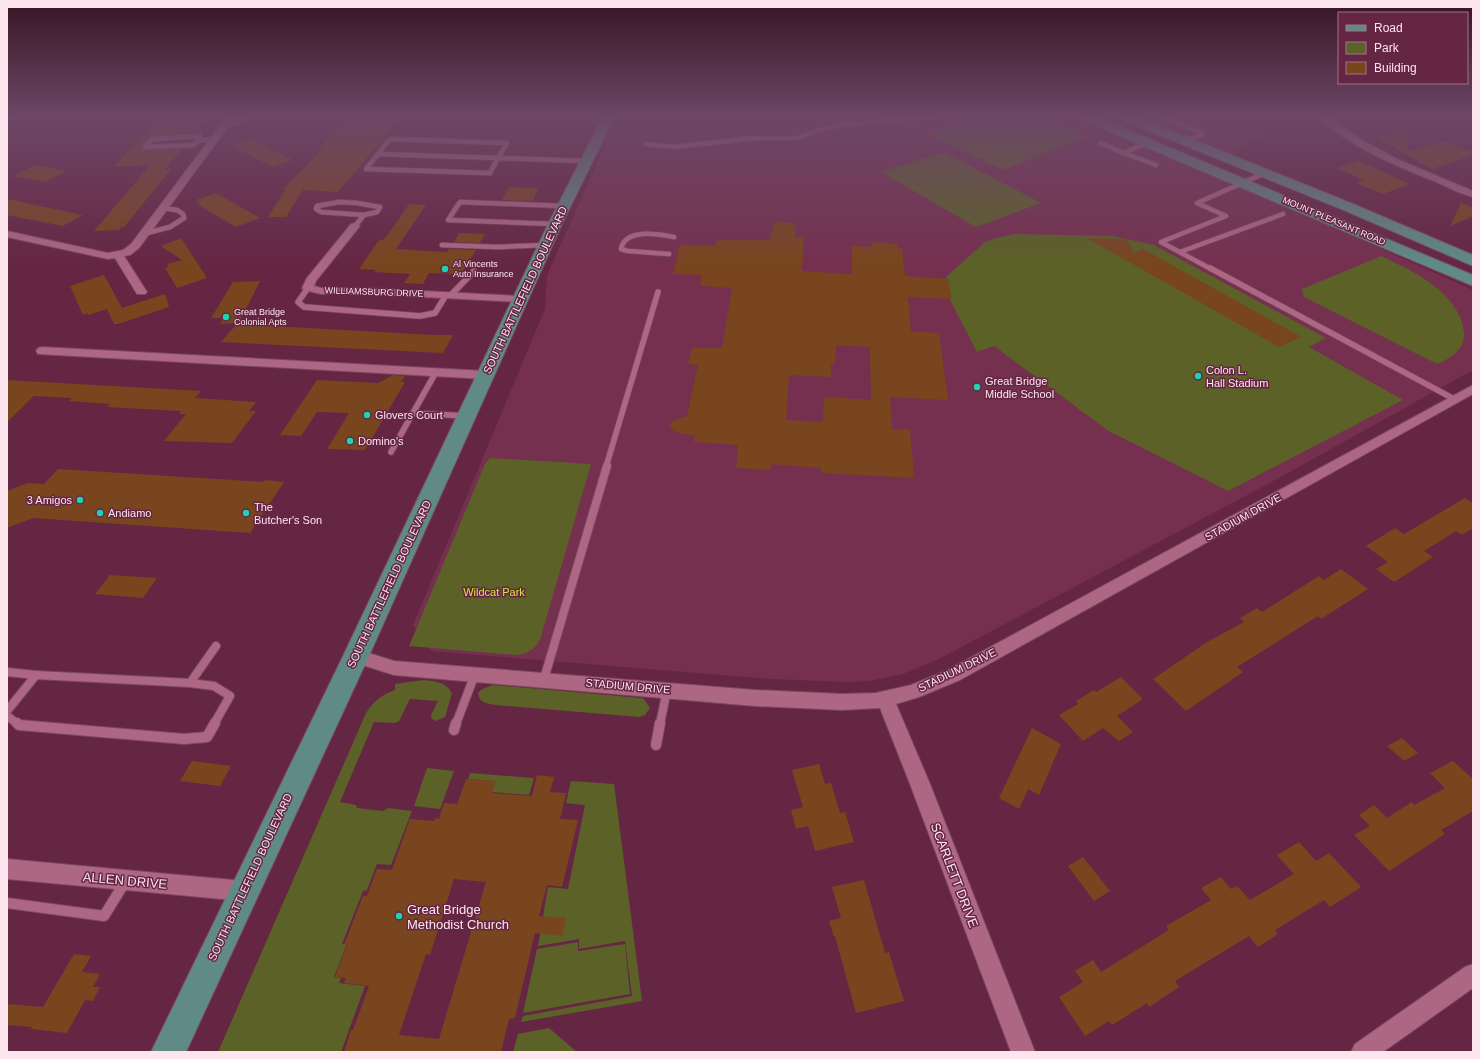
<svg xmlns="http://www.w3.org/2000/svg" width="1480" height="1059" font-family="Helvetica,sans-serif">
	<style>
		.built { fill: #76304f }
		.green { fill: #5b6127 }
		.building { fill: #79451f; fill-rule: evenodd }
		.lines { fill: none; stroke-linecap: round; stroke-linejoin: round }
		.lane-far3-casing { stroke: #7a4760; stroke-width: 6 }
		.lane-far2-casing { stroke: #7a4760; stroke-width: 7 }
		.lane-far1-casing { stroke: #7a4760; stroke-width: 10 }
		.lane-casing { stroke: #7a4760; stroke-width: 12 }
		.street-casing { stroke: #7a4760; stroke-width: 2 }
		.primary-casing { stroke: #7a4760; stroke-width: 2 }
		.lane-far3 { stroke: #ad6783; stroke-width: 4.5 }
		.lane-far2 { stroke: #ad6783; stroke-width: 5.5 }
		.lane-far1 { stroke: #ad6783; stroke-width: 8 }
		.lane { stroke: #ad6783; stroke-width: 10 }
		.street { fill: #ad6783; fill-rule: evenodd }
		.primary { fill: #608a85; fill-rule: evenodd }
		.poi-dot { fill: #1bd5b1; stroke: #652643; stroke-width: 1.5 }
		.labels { text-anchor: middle; stroke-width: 3; stroke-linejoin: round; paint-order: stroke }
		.far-street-label { font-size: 9px; fill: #fde5ee; stroke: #652643 }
		.far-poi-label { font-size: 9px; fill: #fde5ee; stroke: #652643; text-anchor: start }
		.street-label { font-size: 11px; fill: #fde5ee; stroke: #652643 }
		.poi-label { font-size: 11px; fill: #fde5ee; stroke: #652643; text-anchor: start }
		.park-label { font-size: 11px; fill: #d7e645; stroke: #652643 }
		.near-street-label { font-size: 13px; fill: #fde5ee; stroke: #652643 }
		.near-poi-label { font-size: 13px; fill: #fde5ee; stroke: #652643; text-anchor: start }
	</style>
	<rect width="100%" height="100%" fill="#652643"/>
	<g class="built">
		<polygon points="618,116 1066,116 1290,208 1473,290 1473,370 1277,479 937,660 903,674 870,681 847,682 769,679 431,651 413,625 545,309 547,275"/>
		<polygon points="1138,116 1231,116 1247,121 1242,124 1268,133 1232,154"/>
	</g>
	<g class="green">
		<polygon points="977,116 1037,116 1086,137 1003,170 927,134"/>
		<polygon points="944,152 1041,203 976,227 881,172"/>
		<polygon points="1015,234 1112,236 1154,245 1326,338 1309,347 1403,400 1228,491 1107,430 994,346 977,352 950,300 946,277 984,243 996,238"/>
		<path d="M1381 256C1413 271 1459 292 1464 332 1466 349 1450 359 1437 364L1304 297 1302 289Z"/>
		<path d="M490 458 591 464 540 640C535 649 527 654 517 655L409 646 485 464Z"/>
		<path d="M424 680C435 681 446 682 452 693L445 717 436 721 432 719 431 715 438 701 410 699 399 721 395 723 374 722 340 802 356 805 357 808 383 811 388 808 412 811 391 865 377 864 367 890 363 891 342 944H347L334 977 341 978 339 983 365 986 341 1052H218L366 713C373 702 382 694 395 690V684Z"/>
		<path d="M493 685 641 698 644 699 650 708 645 715 639 717 495 705C486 703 479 703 478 693L482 689Z"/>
		<polygon points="427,768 454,771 440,809 414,806"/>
		<polygon points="470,773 534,778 529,795 492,792 494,781 468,779"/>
		<polygon points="571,781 614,784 642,1001 521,1022 523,1016 632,996 625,941 579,949 579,939 538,946 548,887 568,889 585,805 566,803"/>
		<polygon points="578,942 578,951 625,944 630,994 523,1013 537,949"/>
		<polygon points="549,1028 577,1052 513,1052 518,1034"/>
	</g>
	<g class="building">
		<polygon points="349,117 399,120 338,192 303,190 286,217 268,217 286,189 283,189 324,148 316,151"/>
		<polygon points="206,121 196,132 149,137 141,146 143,150 182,149 165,170 172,168 124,227 121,227 119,230 94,231 150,165 114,167 146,131 154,123 158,122"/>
		<polygon points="1400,134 1409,136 1407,152 1442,141 1473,152 1473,155 1432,169 1376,137"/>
		<polygon points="252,139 293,160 273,167 232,146"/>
		<polygon points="1359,161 1410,184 1383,194 1356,183 1363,180 1337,168"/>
		<polygon points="35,165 67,171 45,182 13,176"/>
		<polygon points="509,187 538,188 533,201 502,200"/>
		<polygon points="216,193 260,218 236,227 197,204 200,203 196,200"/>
		<polygon points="7,199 83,215 63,226 7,215"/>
		<polygon points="1461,203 1473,208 1473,216 1450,226"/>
		<polygon points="409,204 426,205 396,249 447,252 449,249 476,250 462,273 458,273 457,274 429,273 423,284 404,283 410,274 374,272 376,270 359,269 379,240 383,240 388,234"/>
		<path d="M774 222 796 223 795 237 804 238 802 271 852 274V246L873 247 872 242 897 244 898 248H902L905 276 948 279 952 299 908 297 911 332 939 333 948 400 890 397 892 429 910 430 914 478 821 473V468L771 464V470L736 468 738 445 694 442 695 436 676 432 669 427 674 420 687 416 698 365 688 364 692 348H722L732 288 700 286 702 275 673 274 680 245 715 246 718 240H770ZM836 345 870 347 871 400 824 397 823 422 786 420 789 375 831 377V364H835Z"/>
		<polygon points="459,233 485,234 480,243 454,242"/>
		<polygon points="181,238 207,278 177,288 165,268 169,267 167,264 182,260 161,246"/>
		<polygon points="1087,238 1126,239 1134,253 1143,249 1301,337 1279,347"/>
		<polygon points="104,275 122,308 165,294 169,307 118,324 114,324 107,309 88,315 87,313 83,315 70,286"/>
		<polygon points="260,281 239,323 220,324 223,318 211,318 233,282"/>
		<polygon points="237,324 433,335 453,335 443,353 221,342"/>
		<polygon points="393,375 405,376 401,382 405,382 365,450 327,449 349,413 317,412 301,436 280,435 317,380 378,383"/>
		<polygon points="7,380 201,391 195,398 256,402 249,411 256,411 232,443 164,441 186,414 179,414 181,411 107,407 110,404 69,401 72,398 34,396 7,422"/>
		<polygon points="58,469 264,482 265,480 284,482 250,533 33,518 7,528 7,491 28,483 44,484"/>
		<polygon points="1465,498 1473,503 1473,528 1462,535 1456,531 1424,551 1433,557 1394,582 1376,569 1388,562 1366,546 1395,528 1404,534"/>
		<polygon points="1341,569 1368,589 1321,619 1318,616 1237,667 1243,672 1186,711 1153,679 1207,642 1244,622 1240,618 1257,608 1262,612 1319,576 1324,580"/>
		<polygon points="110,575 157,578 143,598 95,594"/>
		<polygon points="1121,677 1143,699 1117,716 1133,732 1119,741 1103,728 1083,741 1059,715 1078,704 1076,701 1094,690 1096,692"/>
		<polygon points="1032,728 1061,744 1039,795 1028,789 1019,809 999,798"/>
		<polygon points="1402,738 1418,753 1404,761 1387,746"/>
		<polygon points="192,761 231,766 220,786 180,781"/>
		<polygon points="1453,761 1473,779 1473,811 1441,830 1445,834 1389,871 1354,835 1370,826 1359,815 1374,805 1387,818 1412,802 1414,805 1445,788 1430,773"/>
		<polygon points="819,764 825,784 831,783 840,813 845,812 854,842 815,851 808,826 796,829 791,810 803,807 792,770"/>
		<path d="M537 775 554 777 550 792 566 793 560 819 578 820 562 887 547 885 539 916 566 918 562 936 535 933 515 1018 509 1019 501 1052H344L351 1030H353L369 986 344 983 346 978 335 977 347 945H344L363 896H367L377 869 392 870 410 819 434 821 435 818 439 819 444 803 457 804 466 779 496 781 492 793 532 796ZM454 879 486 882 439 1039 399 1035 426 954 430 955Z"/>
		<polygon points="1299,842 1316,861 1329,853 1361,887 1330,907 1324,900 1275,930 1278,934 1258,947 1249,936 1175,981 1179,987 1149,1007 1147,1003 1112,1025 1109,1021 1085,1036 1059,997 1083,982 1075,971 1093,960 1101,972 1169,930 1166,926 1211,900 1201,888 1221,877 1231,889 1237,886 1250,900 1294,874 1277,855"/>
		<polygon points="1083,857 1110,891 1094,901 1068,866"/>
		<polygon points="864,880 885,953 889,952 904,1001 856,1013 835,936 834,937 829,921 841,918 832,887"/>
		<polygon points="74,954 91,956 82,972 100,974 93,987 100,987 93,1001 85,1000 67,1033 31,1029 32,1027 7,1025 7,1004 43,1007"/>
	</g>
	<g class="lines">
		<g class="lane-far3-casing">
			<g id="lane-far3">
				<polyline points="1160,116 1201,132 1202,135 1184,141"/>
				<polyline points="226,126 252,116"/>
				<polygon points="200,136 200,140 193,145 145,147 152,139"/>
				<polyline points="200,140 216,140"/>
				<polyline points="1100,143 1124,153 1146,143"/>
				<polyline points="646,144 674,147 754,138 798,138 818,130 840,125 939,116"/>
				<polyline points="1124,153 1156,165"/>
				<polyline points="378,154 498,158"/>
				<polyline points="378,154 366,169 490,173 498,158"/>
				<polyline points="378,154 390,139 507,143 498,158"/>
				<polyline points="498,158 587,161"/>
				<polygon points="339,202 357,203 380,207 377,212 364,215 321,212 316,209 317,206"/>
				<polyline points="555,224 448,220 460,202 563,206"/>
				<polyline points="355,226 364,215"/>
				<polyline points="143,234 170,227 184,218 183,214 177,210 163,208"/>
				<polyline points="442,245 498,247 545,245"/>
				<polyline points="1180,252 1283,214"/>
				<path d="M669 254 628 251 621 249C625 228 658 234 674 237"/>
				<polyline points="1211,269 1161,242 1226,216 1197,203 1265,173"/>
			</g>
		</g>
		<g class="lane-far2-casing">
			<g id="lane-far2">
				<polyline points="1210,268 1454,399"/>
				<polyline points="308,288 298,302 304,307 420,316 435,313 446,295"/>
				<polyline points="451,295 474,271"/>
				<polyline points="413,413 467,416"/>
				<polyline points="391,452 436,372"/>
				<polyline points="606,467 658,292"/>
			</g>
		</g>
		<g class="lane-far1-casing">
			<g id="lane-far1">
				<polyline points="7,672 36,675"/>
				<polyline points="544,679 607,466"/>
				<polyline points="190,683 216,646"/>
				<polyline points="7,711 36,675 190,683 214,686 230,696 214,724"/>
				<polyline points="7,716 18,724"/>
				<polyline points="456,724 475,674"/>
				<polyline points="660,724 667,690"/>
			</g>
		</g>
		<g class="lane-casing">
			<g id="lane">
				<polyline points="17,723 19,725 184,739 207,737 215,723"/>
				<polyline points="454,730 456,723"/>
				<polyline points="656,745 660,723"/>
				<polyline points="7,903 104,916 125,882"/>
			</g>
		</g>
		<g class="street-casing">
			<g id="street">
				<polygon points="7,116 19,116 7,121"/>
				<polygon points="227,116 236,116 139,248 130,255 124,256 147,292 145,294 137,294 115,258 108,259 7,237 7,231 108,253 123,250 131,244"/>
				<path d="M1318 116H1328L1360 139 1397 159 1473 191V197C1460 194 1448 187 1436 182 1399 167 1346 146 1318 116Z"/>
				<polygon points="355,223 360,226 316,281 314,286 321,288 366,288 520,296 526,299 520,302 366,294 321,294 304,290 302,288 307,278 351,224"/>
				<polygon points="42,347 486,371 490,372 492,375 490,378 486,379 38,354 36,351 38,348"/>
				<polygon points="1473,385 1473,394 960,680 919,697 896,704 930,784 1035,1052 1011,1052 910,784 880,708 842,710 755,706 394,675 350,661 347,656 350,651 356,649 394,661 755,690 842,694 876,693 911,685 948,670"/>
				<polygon points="7,859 244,881 251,884 254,891 251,898 244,901 7,879"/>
				<polygon points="1473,964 1473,988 1383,1052 1351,1052 1355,1044 1465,967"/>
			</g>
		</g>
		<g class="primary-casing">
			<g id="primary">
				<polygon points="603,116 615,116 562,224 369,656 186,1052 151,1052 343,656 548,224"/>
				<polygon points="1077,116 1095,116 1473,275 1473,286 1079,119"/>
				<polygon points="1117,116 1135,116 1351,203 1473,255 1473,266 1341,209 1119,119"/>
			</g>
		</g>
		<use href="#lane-far3" class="lane-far3"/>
		<use href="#lane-far2" class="lane-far2"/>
		<use href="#lane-far1" class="lane-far1"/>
		<use href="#lane" class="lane"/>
		<use href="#street" class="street"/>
		<use href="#primary" class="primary"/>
	</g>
	<linearGradient id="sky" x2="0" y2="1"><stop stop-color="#381525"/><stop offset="0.44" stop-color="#6d4766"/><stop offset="1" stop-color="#6d4766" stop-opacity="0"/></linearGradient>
	<rect width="1480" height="265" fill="url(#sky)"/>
	<g class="poi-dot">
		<circle cx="445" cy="269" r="4"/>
		<circle cx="226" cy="317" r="4"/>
		<circle cx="1198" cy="376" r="4"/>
		<circle cx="977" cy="387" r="4"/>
		<circle cx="367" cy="415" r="4"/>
		<circle cx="350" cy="441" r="4"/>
		<circle cx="80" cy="500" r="4"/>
		<circle cx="100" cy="513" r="4"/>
		<circle cx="246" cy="513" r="4"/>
		<circle cx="399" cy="916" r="4"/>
	</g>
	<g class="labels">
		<g class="far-street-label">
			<text transform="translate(1334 221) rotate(23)" y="3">MOUNT PLEASANT ROAD</text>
			<text transform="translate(374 292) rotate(2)" y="3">WILLIAMSBURG DRIVE</text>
		</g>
		<g class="far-poi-label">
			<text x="453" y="267">Al Vincents<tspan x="453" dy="10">Auto Insurance</tspan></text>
			<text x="234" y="315">Great Bridge<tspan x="234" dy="10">Colonial Apts</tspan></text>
		</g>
		<g class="street-label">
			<text transform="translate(525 290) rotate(-65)" y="4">SOUTH BATTLEFIELD BOULEVARD</text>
			<text transform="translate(1243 517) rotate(-29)" y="4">STADIUM DRIVE</text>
			<text transform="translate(389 584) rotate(-65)" y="4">SOUTH BATTLEFIELD BOULEVARD</text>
			<text transform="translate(957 670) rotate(-26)" y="4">STADIUM DRIVE</text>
			<text transform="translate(628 686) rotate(5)" y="4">STADIUM DRIVE</text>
			<text transform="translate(250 877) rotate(-65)" y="4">SOUTH BATTLEFIELD BOULEVARD</text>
		</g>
		<g class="poi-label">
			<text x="1206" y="374">Colon L.<tspan x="1206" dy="13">Hall Stadium</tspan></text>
			<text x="985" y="385">Great Bridge<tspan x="985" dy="13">Middle School</tspan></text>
			<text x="375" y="419">Glovers Court</text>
			<text x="358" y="445">Domino's</text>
			<text x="72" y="504" text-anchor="end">3 Amigos</text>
			<text x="254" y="511">The<tspan x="254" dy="13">Butcher's Son</tspan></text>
			<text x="108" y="517">Andiamo</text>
		</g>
		<g class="park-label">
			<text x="494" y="596">Wildcat Park</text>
		</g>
		<g class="near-street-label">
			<text transform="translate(955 875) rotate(69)" y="5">SCARLETT DRIVE</text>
			<text transform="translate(125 880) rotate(5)" y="5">ALLEN DRIVE</text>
		</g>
		<g class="near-poi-label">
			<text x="407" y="914">Great Bridge<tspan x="407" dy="15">Methodist Church</tspan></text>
		</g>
	</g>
	<rect width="1480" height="1059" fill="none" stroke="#fde5ee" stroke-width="16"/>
	<rect x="1338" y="12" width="130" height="72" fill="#652643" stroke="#a27287"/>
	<rect x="1346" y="25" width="20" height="6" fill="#608a85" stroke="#a27287"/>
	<text x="1374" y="32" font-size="12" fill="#fde5ee">Road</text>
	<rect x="1346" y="42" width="20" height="12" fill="#5b6127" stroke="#a27287"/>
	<text x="1374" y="52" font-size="12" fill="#fde5ee">Park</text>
	<rect x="1346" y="62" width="20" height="12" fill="#79451f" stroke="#a27287"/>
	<text x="1374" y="72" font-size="12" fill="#fde5ee">Building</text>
</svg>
